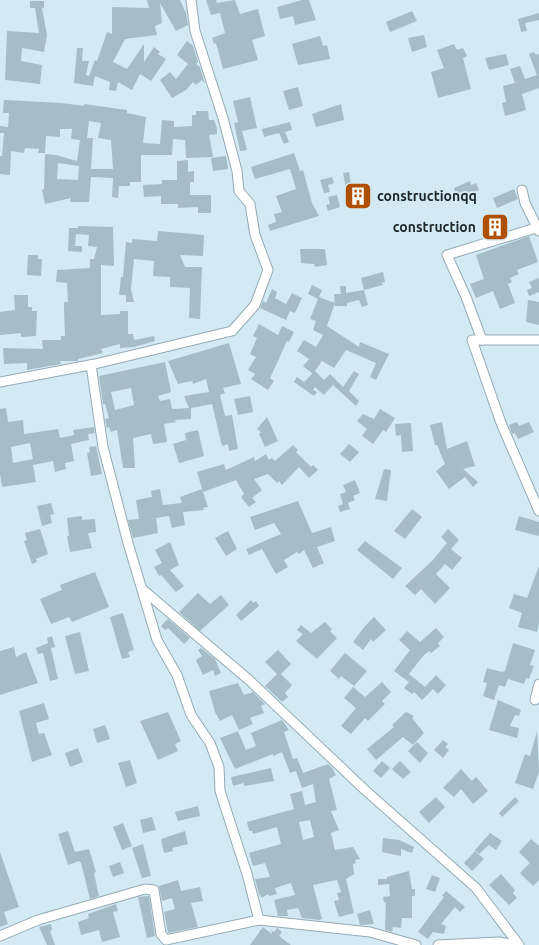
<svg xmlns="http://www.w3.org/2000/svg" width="539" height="945" font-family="Ubuntu,sans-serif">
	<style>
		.building { fill: #a6bdc8; fill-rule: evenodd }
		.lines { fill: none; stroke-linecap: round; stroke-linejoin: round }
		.minor-casing { stroke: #94aab5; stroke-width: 11 }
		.minor { stroke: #fff; stroke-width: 9 }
		.labels { text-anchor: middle; stroke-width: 4; stroke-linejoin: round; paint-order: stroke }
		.poi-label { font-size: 14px; font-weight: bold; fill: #1d2529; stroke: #d3eaf5; text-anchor: start }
	</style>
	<rect width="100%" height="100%" fill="#d3eaf5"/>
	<g class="building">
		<polygon points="147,0 180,0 186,13 188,25 176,31 160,3 162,23 155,26 157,35 125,39 113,62 127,69 144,44 144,62 154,47 160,52 158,54 166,59 151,81 140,74 132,90 118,82 116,91 109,90 110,82 95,76 93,86 74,83 77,48 83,48 82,61 89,61 86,75 89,76 95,60 97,61 107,32 112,34 112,7 149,8"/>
		<polygon points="206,0 216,0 217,3 235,0 240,14 258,9 265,36 252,40 258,60 223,69 216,43 214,44 212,38 225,33 220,13 211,15"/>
		<polygon points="302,0 309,0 316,20 295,25 293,16 280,19 277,7"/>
		<polygon points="30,1 44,1 44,8 42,8 47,35 44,52 22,48 21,61 42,65 40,84 5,80 7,31 39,33 35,8 30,8"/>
		<polygon points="412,11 417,21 390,32 386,22"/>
		<polygon points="539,13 539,20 525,23 527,31 521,32 518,19"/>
		<polygon points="424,35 427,47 412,52 408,38"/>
		<polygon points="320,36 323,46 327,45 330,59 298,65 292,44"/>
		<polygon points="187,41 193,46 198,62 196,64 200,67 205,84 202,80 196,85 193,82 186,90 172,98 160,80 170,72 176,79 188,64 177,55"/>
		<polygon points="454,44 457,50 463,48 467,56 463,58 471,89 438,98 431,72 444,68 437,50"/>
		<polygon points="534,52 536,55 539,54 539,88 522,94 526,110 505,116 502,103 506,102 503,86 515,83 510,69 520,66 525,79 537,75 529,54"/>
		<polygon points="506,54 509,65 489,70 485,58"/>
		<polygon points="298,87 303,106 289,110 283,91"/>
		<polygon points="250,97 257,128 242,131 247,150 240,151 234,123 238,122 233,101"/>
		<path d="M4 100 62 103 84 106V104L127 110V113L146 117 143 143 160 144 162 120 174 121V127L192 126V115H196V111H208L209 120H214L217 128V134L209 135 213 157 186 158 185 140 173 139 172 155H141V182H130V186H119L118 198 112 197 113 178 91 177 89 202H70L71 198 45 204 42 190 44 189 45 154 56 155 77 161 80 140 71 139 72 129H60V137L46 136 45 153H38L39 149 25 148 24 153 11 151 10 175 0 174V156H2L4 133H0V126L8 127 9 113H3ZM89 121 101 123 98 138 111 140 113 169H91L93 138H87ZM58 163 79 166 78 180 57 179Z"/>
		<polygon points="341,104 344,120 316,127 312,114"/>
		<polygon points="290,122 292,130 285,132 289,142 284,144 279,133 264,137 262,129"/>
		<polygon points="294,153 300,171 303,170 312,203 319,216 270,231 268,225 276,222 274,214 282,212 276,196 296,189 290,169 255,179 251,167"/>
		<polygon points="226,156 228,169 213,171 211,158"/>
		<polygon points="188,160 188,172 194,171 194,182 190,182 190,195 211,195 211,213 198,213 198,207 178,208 178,204 161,204 161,196 144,197 143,185 162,184 162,180 177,180 177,161"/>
		<polygon points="349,172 352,190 363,187 367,200 349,205 343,173"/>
		<polygon points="332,177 334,183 328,185 330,192 324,193 320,180"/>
		<polygon points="470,181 471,185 476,183 479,190 458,198 454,188"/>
		<polygon points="514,189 518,199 497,208 493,198"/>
		<polygon points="337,195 340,207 328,211 326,205 330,204 328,197"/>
		<polygon points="501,214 507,230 488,236 483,221"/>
		<polygon points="78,226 113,227 114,266 101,265 101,315 120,314 120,311 128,311 128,334 133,334 134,340 154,336 155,341 134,347 120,348 120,344 101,349 103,353 78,359 78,361 60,361 61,364 27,370 27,363 4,364 3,348 43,349 42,340 61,340 61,336 65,336 64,310 64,302 68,302 67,283 56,282 57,270 90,268 90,259 94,259 97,247 88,246 89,235 76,234 75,246 82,246 82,252 68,251 69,228 78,228"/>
		<polygon points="158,231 204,235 203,256 180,255 185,267 202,267 200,319 189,318 190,288 170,287 170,277 153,276 154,261 134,259 131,289 134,302 126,302 126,295 119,295 121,277 123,277 126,242 132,243 132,239 157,241"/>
		<polygon points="529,236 538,262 517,270 519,274 510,278 512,282 508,284 515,303 500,309 493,291 476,298 470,284 484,279 476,255"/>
		<polygon points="300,249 325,249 327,265 315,267 314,264 301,263"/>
		<polygon points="28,255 38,255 38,259 42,259 41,276 27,275"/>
		<polygon points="383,272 385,282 382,283 383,285 364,290 368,305 362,307 359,300 347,303 347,306 335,306 334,294 341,294 340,286 346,286 346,293 364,290 361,278"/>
		<polygon points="539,278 539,292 529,296 527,290 532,288 529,282"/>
		<polygon points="312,285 322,290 319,297 335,303 327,326 359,347 360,342 389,354 376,380 370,377 376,363 346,350 334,368 322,361 313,374 303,366 309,359 297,351 304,340 316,347 323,335 313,330 316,321 310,319 318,299 308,294"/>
		<polygon points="272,289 277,292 275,298 286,304 292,293 302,298 295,313 290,311 286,320 260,308 263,301 266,303"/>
		<polygon points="14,295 28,295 28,307 32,307 32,311 37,311 36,336 21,337 21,333 0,335 0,312 15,310"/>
		<polygon points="528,300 539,302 539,325 526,322"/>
		<polygon points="259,324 278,335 282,326 294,332 289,342 287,341 272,374 270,378 274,381 268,390 251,379 255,374 248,370 256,357 250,354 257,338 253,336"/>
		<path d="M229 343 241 384 223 388 225 393 220 395 225 416 232 415 238 449 229 451 228 444 222 446 212 404 191 408V419L175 420 176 422 164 424 167 442 153 444 151 434 133 438 135 468H123L117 430 111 432 109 427 107 428 105 419 109 418 105 404H103L99 376 165 362 171 392 158 396 160 401 170 399 172 409 189 408 184 396 209 392 206 379 193 384 192 381 178 384 168 361ZM131 388 134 405 115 410 111 392Z"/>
		<polygon points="315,371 324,380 330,374 343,387 354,371 359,374 349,391 359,401 356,406 333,385 324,395 315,387 313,390 317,392 314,396 294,382 297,377 304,382"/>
		<polygon points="250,396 253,412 238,415 234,399"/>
		<path d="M6 408 8 422 23 420 24 434 58 429 60 438 74 435 73 430 94 427 95 433 88 434 89 440 71 444 74 461 65 463 66 469 55 472 53 461 33 465 36 482 2 487 0 474V409ZM30 443 33 459 13 463 11 447Z"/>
		<polygon points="380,409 395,418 386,432 383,430 373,444 362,436 367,429 357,421 363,414 374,419"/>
		<polygon points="267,417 278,441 265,447 259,434 261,432 257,429"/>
		<polygon points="442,422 447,449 467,441 475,466 463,469 478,482 473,487 465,477 449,489 436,471 445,464 437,445 435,445 430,425"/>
		<polygon points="517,422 519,426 529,422 534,432 518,439 515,433 512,434 509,425"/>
		<polygon points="411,423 413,451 402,452 401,435 396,436 395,424"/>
		<polygon points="198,430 204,456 179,463 173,444 186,440 185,433"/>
		<polygon points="349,444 359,452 350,462 340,454"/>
		<polygon points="293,445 298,450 296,452 311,467 313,465 318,470 309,478 299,467 282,485 279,481 277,483 268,474 254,479 262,490 252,498 256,502 249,507 241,497 244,494 236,480 203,492 197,472 224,464 226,470 254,457 255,461 266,454 269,460 272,458 275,461"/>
		<polygon points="96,446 102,474 91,476 87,453 90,452 89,447"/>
		<polygon points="384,469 391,470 387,501 375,499"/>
		<polygon points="355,480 360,493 353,496 355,500 348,503 350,509 340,512 338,506 343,504 340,494 346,492 343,485"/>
		<polygon points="160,489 163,505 182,503 180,497 202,489 208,507 203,508 204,510 183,512 185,525 172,528 169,516 156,518 158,533 133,538 128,520 139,519 136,500 152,497 151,491"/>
		<polygon points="298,501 312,533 331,527 335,541 317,547 324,563 313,568 304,550 299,554 297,552 284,560 288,567 276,574 262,549 249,555 246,549 281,534 274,523 255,530 250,517"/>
		<polygon points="51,503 54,514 50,515 52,523 42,526 37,506"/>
		<polygon points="412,509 422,517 405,539 394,531"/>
		<polygon points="82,516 82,520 95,519 96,532 88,533 92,548 70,552 67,536 69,536 67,518"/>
		<polygon points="519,516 539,522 539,536 515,530"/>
		<polygon points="40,529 48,554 36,559 37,562 32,564 24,541 27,540 25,533"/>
		<polygon points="448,529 459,540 451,549 462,558 452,570 445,564 436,574 450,588 435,604 421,589 415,595 405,586 432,561 447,543 441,537"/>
		<polygon points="228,531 237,549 226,556 215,538"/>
		<polygon points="365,541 402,568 393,579 357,550"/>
		<polygon points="170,542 179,565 170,570 184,586 176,592 161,575 159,576 154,567 162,563 155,550"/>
		<polygon points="539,566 539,623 537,632 518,627 522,613 509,608 514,594 527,598"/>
		<polygon points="95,572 109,607 72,622 69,617 51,624 40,599 62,590 60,585"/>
		<polygon points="198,593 210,604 221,595 229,605 200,631 179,612"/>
		<polygon points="251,600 253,603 256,601 259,606 241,621 236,615"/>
		<polygon points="123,613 134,650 128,652 130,657 122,659 110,617"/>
		<polygon points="374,617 386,630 373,642 371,639 363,650 353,642 365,626"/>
		<polygon points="168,619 190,638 184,644 168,628 165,630 161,626"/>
		<polygon points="325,622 332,629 330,631 337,638 317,659 296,641 303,634 297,630 301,625 311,633"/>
		<polygon points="436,628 444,637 438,643 440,646 431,653 429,651 423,656 409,674 425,687 436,675 446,685 438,694 433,689 422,700 414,692 412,694 404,688 409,682 394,671 410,650 399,640 407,631 420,642"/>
		<polygon points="80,632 89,671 75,674 65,636"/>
		<polygon points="52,636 55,647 51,648 58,679 50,681 43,653 38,654 36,648 48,643 47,638"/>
		<polygon points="513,643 535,650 530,665 534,666 529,679 526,678 524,684 508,679 505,687 499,685 494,700 483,696 487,683 483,682 487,668 502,672 505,671"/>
		<polygon points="14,647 16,657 26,652 38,683 0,695 0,651"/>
		<polygon points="201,648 215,659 221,673 215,676 213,670 203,675 196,660 202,656 198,650"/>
		<polygon points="278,650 291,664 281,674 292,685 285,693 288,697 282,702 265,686 277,674 265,662"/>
		<polygon points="345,653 367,671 354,686 341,676 339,679 330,671"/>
		<polygon points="382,682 391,692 382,701 385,704 368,721 365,718 351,734 341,726 356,708 344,698 353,687 365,697"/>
		<polygon points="238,683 244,695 253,692 265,704 261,706 264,713 250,718 253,724 239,730 232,715 220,721 215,712 209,691"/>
		<polygon points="498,700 521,710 519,716 515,715 510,726 519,728 517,738 489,730"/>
		<polygon points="44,703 49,719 36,723 39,734 44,733 52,755 32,762 19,711"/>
		<polygon points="168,712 181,741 175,744 178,751 158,760 140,721"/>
		<polygon points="406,712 414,716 412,718 424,733 413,745 403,737 376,760 367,749 394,727 392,725"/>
		<path d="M282 720 289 730 284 732 293 759 297 758 303 773 328 764 333 769 336 775 329 779 337 810 331 811 339 830 331 833 335 850 353 847 360 859 355 860 356 863 353 864 354 874 346 879 354 913 339 917 334 901 339 900 337 893 341 892 337 880 313 885 322 919 319 920 302 918 298 908 287 910 288 916H278L274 900 295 895 291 883 275 888 277 894 269 896 268 894 262 898 259 894 255 879 270 877 265 863 253 866 249 853 281 844 277 827 253 834 252 831H249L247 822 294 809 290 794 302 791 305 805 316 802 313 784 302 788 296 771 290 773 282 752 273 756V754L235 769 220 738 238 731 246 750 256 746 251 733ZM310 820 314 837 303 840 299 822Z"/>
		<polygon points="105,725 110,739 97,743 93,729"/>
		<polygon points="537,731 539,772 533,789 515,783 525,754 530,756"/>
		<polygon points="443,740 448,744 445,747 449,750 443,758 434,750"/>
		<polygon points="417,742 428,753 420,763 408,751"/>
		<polygon points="78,748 83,762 70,767 65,753"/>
		<polygon points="130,760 137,783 126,787 118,763"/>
		<polygon points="382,761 390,768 381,778 373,771"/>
		<polygon points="400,761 411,772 403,779 392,769"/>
		<polygon points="271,768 274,781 244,786 244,783 233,786 231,777"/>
		<polygon points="461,769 472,781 476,777 488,791 473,804 461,789 454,797 443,788"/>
		<polygon points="436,797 445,807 429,823 419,812"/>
		<polygon points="515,797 519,801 502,817 499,813"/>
		<polygon points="198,806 200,816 178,821 175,812"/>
		<polygon points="152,817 156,830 143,833 140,820"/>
		<polygon points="123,823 132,846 122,850 113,827"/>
		<polygon points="68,831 75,852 89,849 96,872 94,873 99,896 90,899 81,863 79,861 68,865 58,834"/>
		<polygon points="185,831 188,844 172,848 173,851 164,853 161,839"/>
		<polygon points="490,833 502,841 496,850 489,845 479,854 475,850"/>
		<polygon points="383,838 399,840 414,847 412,853 401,849 401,856 382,852"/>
		<polygon points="531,839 539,846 539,880 533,886 520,873 530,863 519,852"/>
		<polygon points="143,844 151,876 142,878 132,848"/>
		<polygon points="475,851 484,859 472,871 464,863"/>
		<polygon points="0,852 19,907 4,912 8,924 0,927"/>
		<polygon points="120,862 124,873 113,877 109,866"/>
		<polygon points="409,871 412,889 415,889 415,896 412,896 412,918 402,918 401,928 393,927 392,932 385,930 386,902 384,903 383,897 390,896 389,884 378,885 378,879 387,879 387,877"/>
		<polygon points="501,874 515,890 513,893 517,898 509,905 489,885"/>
		<polygon points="432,875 440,878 435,892 426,889"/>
		<polygon points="178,880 181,891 200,887 203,901 191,903 198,927 168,933 164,912 175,909 172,898 162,901 159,886"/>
		<polygon points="446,891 465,907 460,912 455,907 441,924 446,926 444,934 433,932 428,939 418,932 444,897 442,896"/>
		<polygon points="149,896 155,936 147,938 138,897"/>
		<polygon points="116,904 118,911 113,912 120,937 102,942 99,930 81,935 78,922 89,918 88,914"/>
		<polygon points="370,910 374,924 360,925 357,914"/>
		<polygon points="51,924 52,930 50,931 55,945 47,945 39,927"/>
		<polygon points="263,927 272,934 271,930 274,932 277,928 282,932 279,936 291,945 250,945"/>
	</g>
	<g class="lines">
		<g class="minor-casing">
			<g id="minor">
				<polyline points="522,190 525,203 539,231"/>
				<polyline points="482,340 466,297 447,255 539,227"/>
				<polyline points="539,340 472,340 501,423 539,511"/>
				<polyline points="91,365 103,447 128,543 157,640 177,675 191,715 210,743 219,767 220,791 247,874 259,920"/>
				<polyline points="0,382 95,364 232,331 255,305 268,270 255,235 250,204 239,191 237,171 223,118 195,31 191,0"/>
				<polyline points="142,589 249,680 365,790 476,888 519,945"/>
				<polyline points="535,700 539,684"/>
				<polyline points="0,936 38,920 145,889 154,890 161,934 166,940 259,920 370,932 416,945"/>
				<polyline points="438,945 499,942 515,945"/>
			</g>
		</g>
		<use href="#minor" class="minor"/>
	</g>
	<defs>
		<g id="building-square" transform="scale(1.4375)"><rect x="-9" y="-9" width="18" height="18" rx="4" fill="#ae4f02" stroke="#d3eaf5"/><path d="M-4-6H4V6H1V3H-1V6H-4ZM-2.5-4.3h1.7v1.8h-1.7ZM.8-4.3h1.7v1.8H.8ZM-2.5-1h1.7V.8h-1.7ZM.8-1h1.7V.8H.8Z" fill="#fff"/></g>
	</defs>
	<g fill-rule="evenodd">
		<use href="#building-square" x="358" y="196"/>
		<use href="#building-square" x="495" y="227"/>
	</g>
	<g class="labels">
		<g class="poi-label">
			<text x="377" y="201">constructionqq</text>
			<text x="476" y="232" text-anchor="end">construction</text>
		</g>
	</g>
</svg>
